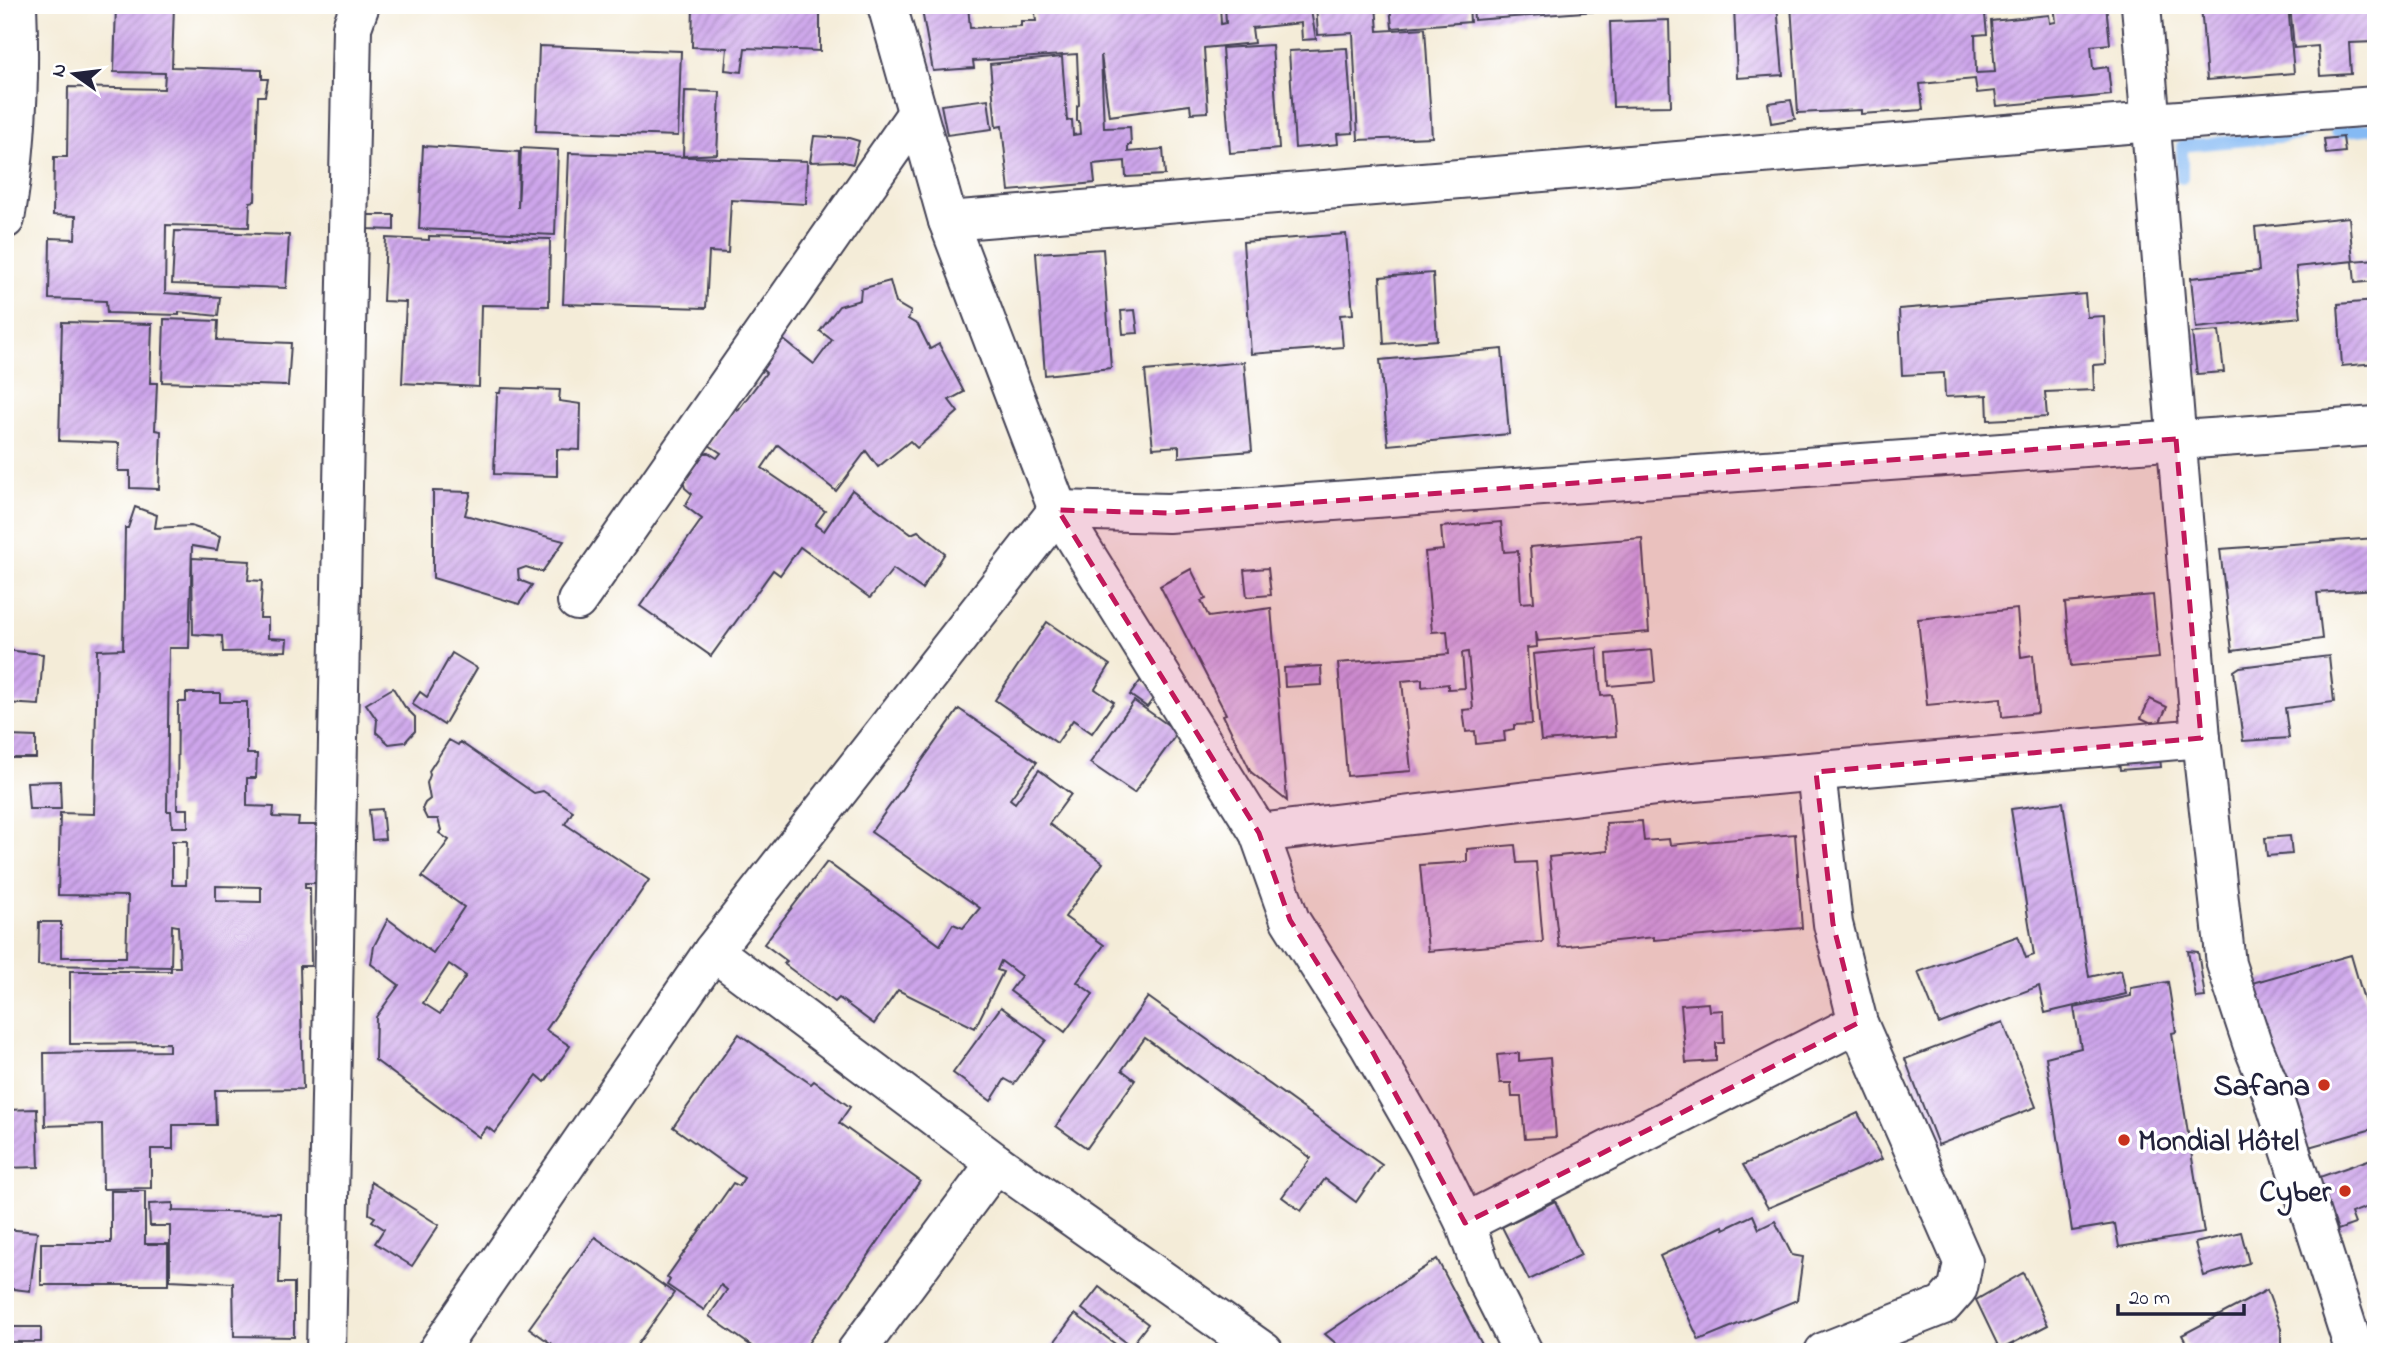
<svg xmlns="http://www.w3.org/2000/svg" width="2381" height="1357" font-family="'Indie Flower',sans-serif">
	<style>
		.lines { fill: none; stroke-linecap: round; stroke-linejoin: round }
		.stream { stroke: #85baf4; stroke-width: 12 }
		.building { fill: url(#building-hatch); fill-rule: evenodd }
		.minor-casing { stroke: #424053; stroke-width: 42 }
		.minor { stroke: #fff; stroke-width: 38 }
		.marked { fill: #c2185b; fill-opacity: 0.2; stroke: #c2185b; stroke-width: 5; stroke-dasharray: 14 9; stroke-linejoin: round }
		.poi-dot { fill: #c8321e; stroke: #fff; stroke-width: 2.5 }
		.labels { text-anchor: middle; stroke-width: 7; stroke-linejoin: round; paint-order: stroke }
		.poi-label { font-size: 30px; font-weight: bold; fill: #22223b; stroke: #fff; text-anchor: end }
	</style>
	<defs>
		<pattern id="building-hatch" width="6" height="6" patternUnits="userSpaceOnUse" patternTransform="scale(1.75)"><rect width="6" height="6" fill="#cea6eb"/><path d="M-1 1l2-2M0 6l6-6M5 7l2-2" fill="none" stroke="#a787c0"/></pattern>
	</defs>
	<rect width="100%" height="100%" fill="#fff"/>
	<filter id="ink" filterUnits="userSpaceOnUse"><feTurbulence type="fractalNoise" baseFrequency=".0143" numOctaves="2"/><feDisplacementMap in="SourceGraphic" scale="14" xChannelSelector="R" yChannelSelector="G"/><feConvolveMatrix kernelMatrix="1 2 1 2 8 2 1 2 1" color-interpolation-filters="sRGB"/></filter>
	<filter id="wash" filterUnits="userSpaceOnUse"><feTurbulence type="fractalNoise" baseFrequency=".00686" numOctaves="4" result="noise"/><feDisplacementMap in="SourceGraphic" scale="28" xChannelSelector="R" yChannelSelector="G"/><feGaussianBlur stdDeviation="1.57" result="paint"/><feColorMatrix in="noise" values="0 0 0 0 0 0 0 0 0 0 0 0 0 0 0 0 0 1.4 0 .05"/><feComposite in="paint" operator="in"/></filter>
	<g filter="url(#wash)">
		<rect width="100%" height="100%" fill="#f4ecd8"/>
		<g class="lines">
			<g class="stream">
				<polyline points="2336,132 2376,128"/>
				<polyline points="2182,178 2182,146 2300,135"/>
			</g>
		</g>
		<g id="blocks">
			<g class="building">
				<polygon points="116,5 174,5 172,67 262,70 262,79 268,79 265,96 258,96 255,201 250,202 249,227 166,225 165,293 220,297 218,316 179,312 179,315 107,313 106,301 49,299 50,238 75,239 76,216 53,215 54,157 67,157 68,87 164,89 165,73 114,72"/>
				<polygon points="693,5 820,5 820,51 745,48 742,72 725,70 727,48 692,47"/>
				<polygon points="921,5 968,5 970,28 1021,26 1021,21 1036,21 1034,5 1119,5 1094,10 1095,14 1167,5 1220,5 1221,24 1226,23 1225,5 1310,5 1316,39 1302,40 1301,23 1252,28 1254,43 1204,48 1208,112 1191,113 1190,105 1109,116 1101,55 1104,128 1130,127 1131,145 1128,145 1128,152 1163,149 1165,175 1126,177 1125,161 1093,164 1095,183 1009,191 1002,126 996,127 990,64 1062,57 1067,121 1072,120 1073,135 1080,134 1079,121 1077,121 1077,106 1079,105 1077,54 973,61 974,68 933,71"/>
				<polygon points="1316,5 1376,5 1378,31 1425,28 1432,137 1358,140 1353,33 1318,35"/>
				<polygon points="1390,5 1469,5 1470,22 1392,28"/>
				<polygon points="1473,5 1597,5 1597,11 1474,20"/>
				<polygon points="1740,5 1777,5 1783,75 1737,78 1734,6"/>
				<polygon points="1791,5 1984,5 1987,34 1975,35 1976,73 1995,72 1991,21 2049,15 2050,23 2056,22 2054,5 2106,5 2110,44 2091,46 2093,69 2108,67 2111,95 1997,106 1995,91 1977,93 1975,79 1920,84 1923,110 1861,114 1861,110 1798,113"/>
				<polygon points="2201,5 2288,5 2294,73 2207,80"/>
				<polygon points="2290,5 2376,5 2376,42 2349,43 2351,74 2320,76 2318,46 2294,48"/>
				<polygon points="1669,20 1671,106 1613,107 1610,22"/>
				<polygon points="1272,45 1279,149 1230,153 1222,48"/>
				<polygon points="539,46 681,51 678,136 536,131"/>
				<polygon points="1347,48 1353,133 1337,134 1338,144 1295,148 1289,51"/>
				<polygon points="685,91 720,92 717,154 683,156"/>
				<polygon points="988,99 992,129 947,135 941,105"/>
				<polygon points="1791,100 1795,119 1771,123 1768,103"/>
				<polygon points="814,136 849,138 859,141 853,164 840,161 810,162"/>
				<polygon points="2343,137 2345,152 2326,154 2324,139"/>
				<polygon points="423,146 519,152 518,208 521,148 558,150 555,235 419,229"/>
				<polygon points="569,153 807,161 806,204 731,200 728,253 709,252 706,308 563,304"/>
				<polygon points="368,215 394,215 394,230 367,229"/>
				<polygon points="2349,217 2353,261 2296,267 2301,317 2196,328 2191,278 2259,271 2255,227"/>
				<polygon points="175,231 289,235 286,288 172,284"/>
				<polygon points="1346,234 1353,314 1340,315 1343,347 1251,354 1243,242"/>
				<polygon points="429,236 550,239 549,306 481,305 479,387 402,383 406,302 383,301 386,238 429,240"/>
				<polygon points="1103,249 1111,368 1045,375 1036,253"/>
				<polygon points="2376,259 2376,281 2355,283 2353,261"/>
				<polygon points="1433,273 1437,340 1384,344 1380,277"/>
				<polygon points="890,281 896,303 911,312 908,319 918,325 930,349 939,344 964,392 949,400 958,412 917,448 910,441 878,467 866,451 836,491 778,445 762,468 825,511 815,525 824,531 852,490 911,534 918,531 945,553 922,589 893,569 870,598 800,547 780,575 773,570 711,656 640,606 702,519 685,506 692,494 685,488 683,481 700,453 709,453 717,458 721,453 709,445 735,407 738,410 766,373 758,366 780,337 814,364 832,340 820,331 839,306 860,300 861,289"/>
				<polygon points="2085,294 2087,317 2104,316 2106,364 2093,365 2094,390 2045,392 2047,417 1988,420 1987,395 1945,397 1944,373 1902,375 1899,309"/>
				<polygon points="2376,301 2376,363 2342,366 2338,304"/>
				<polygon points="1135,310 1138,333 1123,334 1121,311"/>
				<polygon points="164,319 218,321 217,340 291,343 288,386 162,382"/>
				<polygon points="62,322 152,324 150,383 157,383 155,430 161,431 159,489 130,488 130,471 118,471 119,443 59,441"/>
				<polygon points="2219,331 2224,372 2197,374 2192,333"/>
				<polygon points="1502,349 1509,434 1388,445 1380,360"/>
				<polygon points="1244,362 1252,451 1179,457 1179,446 1153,448 1145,371"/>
				<polygon points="501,388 560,390 559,401 581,404 580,450 557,449 557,476 494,474 497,393 500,393"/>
				<polygon points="433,491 471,492 465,515 564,541 542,572 526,567 518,570 519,580 532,585 519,604 433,578"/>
				<path d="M135 507 157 515 155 528 191 526 220 536 217 550 192 546 189 648H169L167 811H171L172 827H188V809H177L178 702H186V693H220V702H247V754H257L256 778H247V806L274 807 273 817 299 818 298 825H319V883H305V888H310L311 966H300L303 1089 215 1090 216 1125H173V1149H151V1188L103 1189 102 1124 45 1126 44 1053 169 1051V1043L70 1044V971H171V967L38 965 39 922H61V957H126L128 896 58 895 60 813 94 814 97 650 123 649 125 528H128ZM172 841H187L186 885H172ZM216 886 261 887V902L216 901ZM172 925 178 926 180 967H171Z"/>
				<polygon points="1501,522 1504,552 1518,551 1521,603 1534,602 1530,547 1642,538 1649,632 1538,641 1536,632 1537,647 1527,648 1532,724 1514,725 1514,729 1504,731 1505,741 1476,744 1475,731 1466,732 1463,710 1473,709 1468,652 1462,653 1465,688 1448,689 1448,684 1422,687 1422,679 1402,681 1411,771 1347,776 1338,663 1449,654 1447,631 1432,632 1425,552 1443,550 1441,527"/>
				<polygon points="2376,538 2376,589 2317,593 2322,639 2232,651 2220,549"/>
				<polygon points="192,558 250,561 248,580 262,581 260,618 268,618 268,638 287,639 286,651 223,652 222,636 193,634"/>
				<polygon points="1268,568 1271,595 1247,597 1244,570"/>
				<polygon points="1191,569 1206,599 1201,601 1209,617 1271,608 1287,801 1251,772 1223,715 1226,714 1160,586"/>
				<polygon points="2153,595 2159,658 2071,666 2065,603"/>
				<polygon points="2017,609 2021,657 2033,655 2038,713 2002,717 2001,698 1927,705 1918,619"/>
				<polygon points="1047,622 1110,665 1095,689 1114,702 1092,733 1073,720 1057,743 995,700"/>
				<polygon points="1597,648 1601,696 1612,695 1616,736 1541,741 1533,654"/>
				<polygon points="5,650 43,654 39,705 5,703"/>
				<polygon points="1652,650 1655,682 1609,686 1607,654"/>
				<polygon points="452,653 477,668 444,725 412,704 420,692 427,697"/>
				<polygon points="2329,656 2334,702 2285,708 2289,738 2243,741 2234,671 2240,667"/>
				<polygon points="1321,666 1322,685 1285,687 1284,668"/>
				<polygon points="1141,680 1158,692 1147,707 1130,695"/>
				<polygon points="393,688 405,707 415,717 415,731 405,742 389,744 376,732 377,720 366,704"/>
				<polygon points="2150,699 2167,707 2158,726 2141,718"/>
				<polygon points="1134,701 1178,732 1134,793 1090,763"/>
				<polygon points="959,709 1037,762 1010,799 1015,803 1039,770 1071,794 1049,824 1103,863 1065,917 1104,945 1077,982 1093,994 1065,1032 1010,991 1021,976 1001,961 997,970 1003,972 975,1028 898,990 874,1024 839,998 835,1002 784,964 787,961 764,944 827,862 940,945 953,924 963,928 980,908 871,832"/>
				<polygon points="9,736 36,737 36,758 8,758"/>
				<path d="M449 740 458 745 460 742 534 793 543 791 573 811 565 824 649 880 546 1030 570 1046 545 1082 537 1075 495 1133 487 1127 479 1137 375 1060 376 1017 399 985 371 964 374 946 388 919 433 953 464 907 422 877 449 840 439 833 441 830 438 819H427L422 809 425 803 430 799 427 783 430 775 429 771ZM449 964 466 976 440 1014 423 1003Z"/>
				<polygon points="2159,750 2161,767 2120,770 2118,753"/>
				<polygon points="60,781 61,809 29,809 27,782"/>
				<polygon points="2063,802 2089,977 2121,970 2126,994 2045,1013 2039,986 1939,1024 1918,972 2018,936 2026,958 2034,955 2011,809"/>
				<polygon points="382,809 385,839 372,840 369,810"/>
				<polygon points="1642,821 1644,841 1669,839 1670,845 1795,834 1802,928 1654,940 1654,937 1559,947 1549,857 1608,851 1606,823"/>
				<polygon points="2290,836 2292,854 2267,856 2265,838"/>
				<polygon points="1515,845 1517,863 1536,862 1543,942 1428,951 1420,865 1467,862 1467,849"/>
				<polygon points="2188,951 2198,952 2205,997 2196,998"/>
				<polygon points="2351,955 2376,1041 2376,1128 2291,1152 2245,985"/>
				<polygon points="2168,982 2176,1032 2172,1033 2204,1233 2119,1247 2115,1224 2072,1231 2046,1057 2081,1048 2074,1008 2131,996 2131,988"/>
				<polygon points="1148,997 1382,1165 1356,1202 1325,1179 1301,1211 1282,1197 1311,1158 1145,1038 1122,1070 1135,1080 1087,1148 1056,1126"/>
				<polygon points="1708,1003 1709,1011 1723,1010 1724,1043 1716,1043 1716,1061 1686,1063 1681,1005"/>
				<polygon points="1001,1007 1046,1040 1014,1084 1005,1079 991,1101 953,1073"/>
				<polygon points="2003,1022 2036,1107 1938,1145 1905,1059"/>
				<polygon points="739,1034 811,1084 814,1081 850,1107 839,1123 920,1181 802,1352 760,1352 709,1316 727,1290 721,1285 704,1310 667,1285 670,1280 667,1277 733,1183 739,1186 744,1178 673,1127"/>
				<polygon points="1519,1053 1519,1061 1550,1058 1556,1137 1525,1139 1521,1097 1512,1097 1511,1083 1500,1083 1497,1055"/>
				<polygon points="37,1109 39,1167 5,1168 5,1110"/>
				<polygon points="1858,1113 1882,1159 1768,1208 1743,1165"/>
				<polygon points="2374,1158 2376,1202 2373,1205 2351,1213 2355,1224 2338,1230 2334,1219 2325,1222 2311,1180"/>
				<polygon points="371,1182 439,1225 412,1266 375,1243 384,1229 372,1221 375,1217 369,1214"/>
				<polygon points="111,1191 145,1191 145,1244 168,1244 168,1285 41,1285 41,1243 111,1243"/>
				<polygon points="1555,1201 1581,1255 1529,1280 1502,1227"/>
				<polygon points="173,1203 173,1210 171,1211 281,1213 279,1283 294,1283 294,1337 234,1336 233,1283 170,1280 170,1226 150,1226 149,1204"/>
				<polygon points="1753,1215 1759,1229 1775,1221 1792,1255 1803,1257 1797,1300 1699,1340 1660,1256 1723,1226 1724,1229"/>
				<polygon points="5,1229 37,1232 30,1291 5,1288"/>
				<polygon points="2241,1232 2249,1263 2204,1276 2195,1243"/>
				<polygon points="595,1237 674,1293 632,1352 563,1352 529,1328"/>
				<polygon points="1437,1259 1486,1352 1346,1352 1325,1334"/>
				<polygon points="2023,1273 2048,1325 2000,1350 1976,1300"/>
				<polygon points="1099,1287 1148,1324 1131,1346 1082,1309"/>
				<polygon points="2267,1290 2281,1328 2281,1352 2191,1352 2182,1335"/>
				<polygon points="1075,1314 1126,1352 1047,1352"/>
				<rect x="9" y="1327" width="32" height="15"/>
			</g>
		</g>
	</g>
	<g filter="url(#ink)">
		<use href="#blocks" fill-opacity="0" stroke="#424053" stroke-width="2"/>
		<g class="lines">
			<g class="minor-casing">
				<g id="minor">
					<polyline points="887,5 948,221 1058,510 1259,833 1290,920 1369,1045 1427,1146 1465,1223 1483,1273 1523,1352"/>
					<polyline points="2141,5 2201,738 2226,964 2253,1046 2272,1093 2355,1352"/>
					<path d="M5 219C17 149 20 76 17 5"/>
					<polyline points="948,221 2152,122 2376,106"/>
					<polyline points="577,601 917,113"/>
					<polyline points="1816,772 1833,924 1858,1023 1963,1262 1958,1288 1943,1305 1824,1352"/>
					<polyline points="1259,833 1682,783 2201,738"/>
					<polyline points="713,951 996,1163 1264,1352"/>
					<polyline points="1465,1223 1858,1023"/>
					<polyline points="326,1352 352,27 360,5"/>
					<polyline points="437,1352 713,951 1058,510 1168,513 2376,426"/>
					<polyline points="856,1352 996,1163"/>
				</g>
			</g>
			<use href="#minor" class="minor"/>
		</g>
	</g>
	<path class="marked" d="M2176 439 2201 738 1816 772 1833 924 1858 1023 1465 1223 1369 1045 1290 920 1259 833 1058 510 1168 513Z"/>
	<g class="poi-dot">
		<circle cx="2324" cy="1085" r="7"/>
		<circle cx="2124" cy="1140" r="7"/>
		<circle cx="2345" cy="1191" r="7"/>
	</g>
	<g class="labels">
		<g class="poi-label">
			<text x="2310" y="1095">Safana</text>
			<text x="2138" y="1150" text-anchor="start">Mondial Hôtel</text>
			<text x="2331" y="1201">Cyber</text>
		</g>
	</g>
	<rect width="2381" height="1357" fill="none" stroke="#fff" stroke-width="28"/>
	<g transform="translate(74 74) rotate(284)" stroke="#ffffff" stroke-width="5" paint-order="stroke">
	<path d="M0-5L12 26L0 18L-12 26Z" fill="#22223b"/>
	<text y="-10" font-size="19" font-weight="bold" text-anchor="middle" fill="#22223b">N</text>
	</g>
	<path d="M2118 1304v10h126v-10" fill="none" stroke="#22223b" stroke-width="3.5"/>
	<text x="2129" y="1304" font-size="21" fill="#22223b" stroke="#ffffff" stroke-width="5" paint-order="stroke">20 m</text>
</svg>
